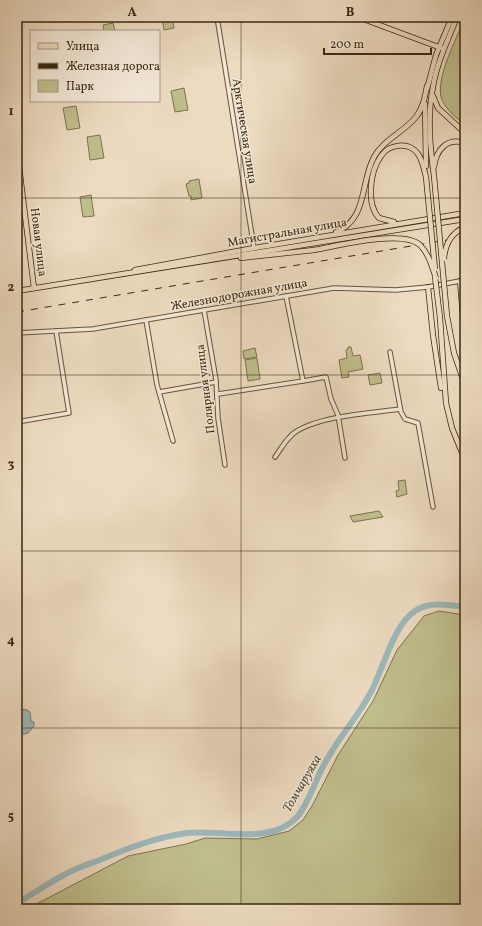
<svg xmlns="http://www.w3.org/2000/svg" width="482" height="926" font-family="Vollkorn,serif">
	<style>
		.green { fill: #c0be8d; stroke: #7d734e }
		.water { fill: #9cb9bc; stroke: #757f76 }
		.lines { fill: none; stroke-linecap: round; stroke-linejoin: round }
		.river { stroke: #9cb9bc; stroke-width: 6 }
		.minor-casing { stroke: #67553b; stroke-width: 5.5 }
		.major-casing { stroke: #3a280e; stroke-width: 6 }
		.minor { stroke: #f3e8d7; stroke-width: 3.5 }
		.major { stroke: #eddbc1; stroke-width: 4.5 }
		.rail { stroke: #3a280e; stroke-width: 1; stroke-dasharray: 7 7; stroke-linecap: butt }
		.major-bridge-casing { stroke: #3a280e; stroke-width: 6; stroke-linecap: butt }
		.major-bridge { stroke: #eddbc1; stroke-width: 4.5 }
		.grid { fill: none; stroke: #3a280e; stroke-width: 1; stroke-opacity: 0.55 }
		.labels { text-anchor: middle; stroke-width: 3; stroke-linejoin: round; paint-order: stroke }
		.street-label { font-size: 12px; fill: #3a280e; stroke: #f3e8d7 }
		.water-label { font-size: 13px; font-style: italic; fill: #524c3a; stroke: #f3e8d7 }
		.neatline { fill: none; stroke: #3a280e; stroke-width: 1.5 }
		.grid-label { font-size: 13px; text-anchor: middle; font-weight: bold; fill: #3a280e }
	</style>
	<rect width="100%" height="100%" fill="#eddbc1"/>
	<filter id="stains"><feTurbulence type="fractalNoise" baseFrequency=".005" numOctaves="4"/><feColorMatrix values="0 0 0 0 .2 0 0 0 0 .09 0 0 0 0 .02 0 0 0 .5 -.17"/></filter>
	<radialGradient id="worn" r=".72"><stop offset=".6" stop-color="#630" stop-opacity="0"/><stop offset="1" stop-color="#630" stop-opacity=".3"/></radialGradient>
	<g class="green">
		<polygon points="162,17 172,17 174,28 164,30"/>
		<path d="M465 18V125C457 118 447 111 442 100 434 81 457 37 465 18Z"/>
		<polygon points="113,23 115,31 104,31 103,25"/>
		<polygon points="184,88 188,110 175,112 171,91"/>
		<polygon points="76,106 80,128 67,130 63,108"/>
		<polygon points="100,135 104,158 90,160 87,137"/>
		<polygon points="199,179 202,198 191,200 191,196 189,196 186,184 189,183 189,181"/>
		<polygon points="91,195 94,216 83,217 80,197"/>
		<polygon points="348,347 351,347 353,356 360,355 363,369 348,372 349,377 342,378 339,360 347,358 346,350 348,349"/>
		<polygon points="255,348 257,357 244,359 243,351"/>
		<polygon points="257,358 260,379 248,381 245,360"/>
		<polygon points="380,373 382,383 370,385 368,375"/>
		<polygon points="405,480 407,494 397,497 396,491 399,490 398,481"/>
		<polygon points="379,511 383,517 353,522 350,516"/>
		<polygon points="439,611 465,615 465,909 27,909 128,856 186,844 205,838 257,839 289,831 303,820 312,806 338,755 373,701 397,650 424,616"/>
	</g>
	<polygon class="water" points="17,709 27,710 30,712 31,721 34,722 34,726 28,733 17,736"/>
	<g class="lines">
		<path class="river" d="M17 903C33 894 48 883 64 875 74 869 86 865 97 861 126 849 156 837 187 833 221 829 270 846 297 817 308 805 316 778 325 763 338 738 358 717 371 692 383 669 394 624 415 611 430 601 448 605 465 607"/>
		<g class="minor-casing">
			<g id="minor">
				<polyline points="217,17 254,248"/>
				<polyline points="286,296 303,381 326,377 331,399 338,415 345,458"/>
				<polyline points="204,310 216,380 218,418 225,465"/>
				<polyline points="146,320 157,385 173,441"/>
				<polyline points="17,333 93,329 334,288 396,290 428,287 465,280"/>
				<polyline points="390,352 401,412 405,419 418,423 433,507"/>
				<polyline points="159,392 216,382"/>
				<polyline points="218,394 303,381"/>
				<polyline points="17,422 69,413 56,331"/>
				<path d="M275 457C281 449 286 439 294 433 317 416 371 413 400 409"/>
			</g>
		</g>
		<g class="major-casing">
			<g id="major">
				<polyline points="358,17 441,48"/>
				<polyline points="427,89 436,55 452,17"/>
				<polyline points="433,96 438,108 465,133"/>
				<polyline points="425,104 426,166"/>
				<polyline points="17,150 34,288"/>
				<path d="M434 167C436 150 447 137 465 143"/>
				<path d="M434 176C430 147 427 116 433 87 437 62 448 40 457 17"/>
				<path d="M394 222 379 218C366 204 370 171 381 156 389 144 409 141 418 154 423 161 424 170 426 177"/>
				<path d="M336 232C368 219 360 183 374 157 383 140 404 132 416 117 423 108 425 97 427 86"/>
				<polyline points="241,258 314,250"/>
				<polyline points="135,270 254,248 465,213"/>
				<polyline points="460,281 465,339"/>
				<polyline points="428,287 433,335 441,388"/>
				<polyline points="17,291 465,219"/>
				<polyline points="447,316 454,353 465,385"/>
				<polyline points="440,318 446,403 452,428 465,460"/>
			</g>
		</g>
		<use href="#minor" class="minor"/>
		<use href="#major" class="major"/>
		<polyline class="rail" points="17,312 465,237"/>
		<g class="major-bridge-casing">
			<g id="major-bridge">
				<polyline points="434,176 447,316"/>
				<polyline points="426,177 435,269"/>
				<path d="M314 250C338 246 402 229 420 245 429 254 432 267 436 278"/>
				<path d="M444 259C445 244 451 233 465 227"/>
				<polyline points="435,277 440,318"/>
			</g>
		</g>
		<use href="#major-bridge" class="major-bridge"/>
	</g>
	<path class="grid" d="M241 17V909M17 198H465M17 375H465M17 551H465M17 728H465"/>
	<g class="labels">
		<g class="street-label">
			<text transform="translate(245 131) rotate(81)" y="4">Арктическая улица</text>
			<text transform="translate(287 232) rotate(-10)" y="4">Магистральная улица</text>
			<text transform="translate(39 242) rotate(83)" y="4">Новая улица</text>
			<text transform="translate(239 294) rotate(-10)" y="4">Железнодорожная улица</text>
			<text transform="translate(205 389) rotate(-97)" y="4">Полярная улица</text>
		</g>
		<g class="water-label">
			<text transform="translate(301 783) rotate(-60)" y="5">Томчаруяха</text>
		</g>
	</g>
	<rect width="482" height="926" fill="none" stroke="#eddbc1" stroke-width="44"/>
	<rect x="30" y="30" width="130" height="72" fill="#f3e8d7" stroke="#a99b87"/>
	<rect x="38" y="43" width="20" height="6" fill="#eddbc1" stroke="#a99b87"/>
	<text x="66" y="50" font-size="12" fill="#3a280e">Улица</text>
	<rect x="38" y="63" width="20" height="6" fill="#3a280e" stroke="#a99b87"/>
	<text x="66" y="70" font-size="12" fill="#3a280e">Железная дорога</text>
	<rect x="38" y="80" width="20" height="12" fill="#c0be8d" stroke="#a99b87"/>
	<text x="66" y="90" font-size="12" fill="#3a280e">Парк</text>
	<path d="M324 48v6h107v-6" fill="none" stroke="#3a280e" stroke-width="2"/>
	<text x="330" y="48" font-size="12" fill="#3a280e" stroke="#f3e8d7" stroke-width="3" paint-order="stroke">200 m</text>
	<rect x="22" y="22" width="438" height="882" class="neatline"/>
	<g class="grid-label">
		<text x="132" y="16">A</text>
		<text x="350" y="16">B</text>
		<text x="11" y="115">1</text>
		<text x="11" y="291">2</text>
		<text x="11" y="468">3</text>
		<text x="11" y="644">4</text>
		<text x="11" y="820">5</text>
	</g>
	<rect width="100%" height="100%" filter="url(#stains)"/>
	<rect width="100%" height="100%" fill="url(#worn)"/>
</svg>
